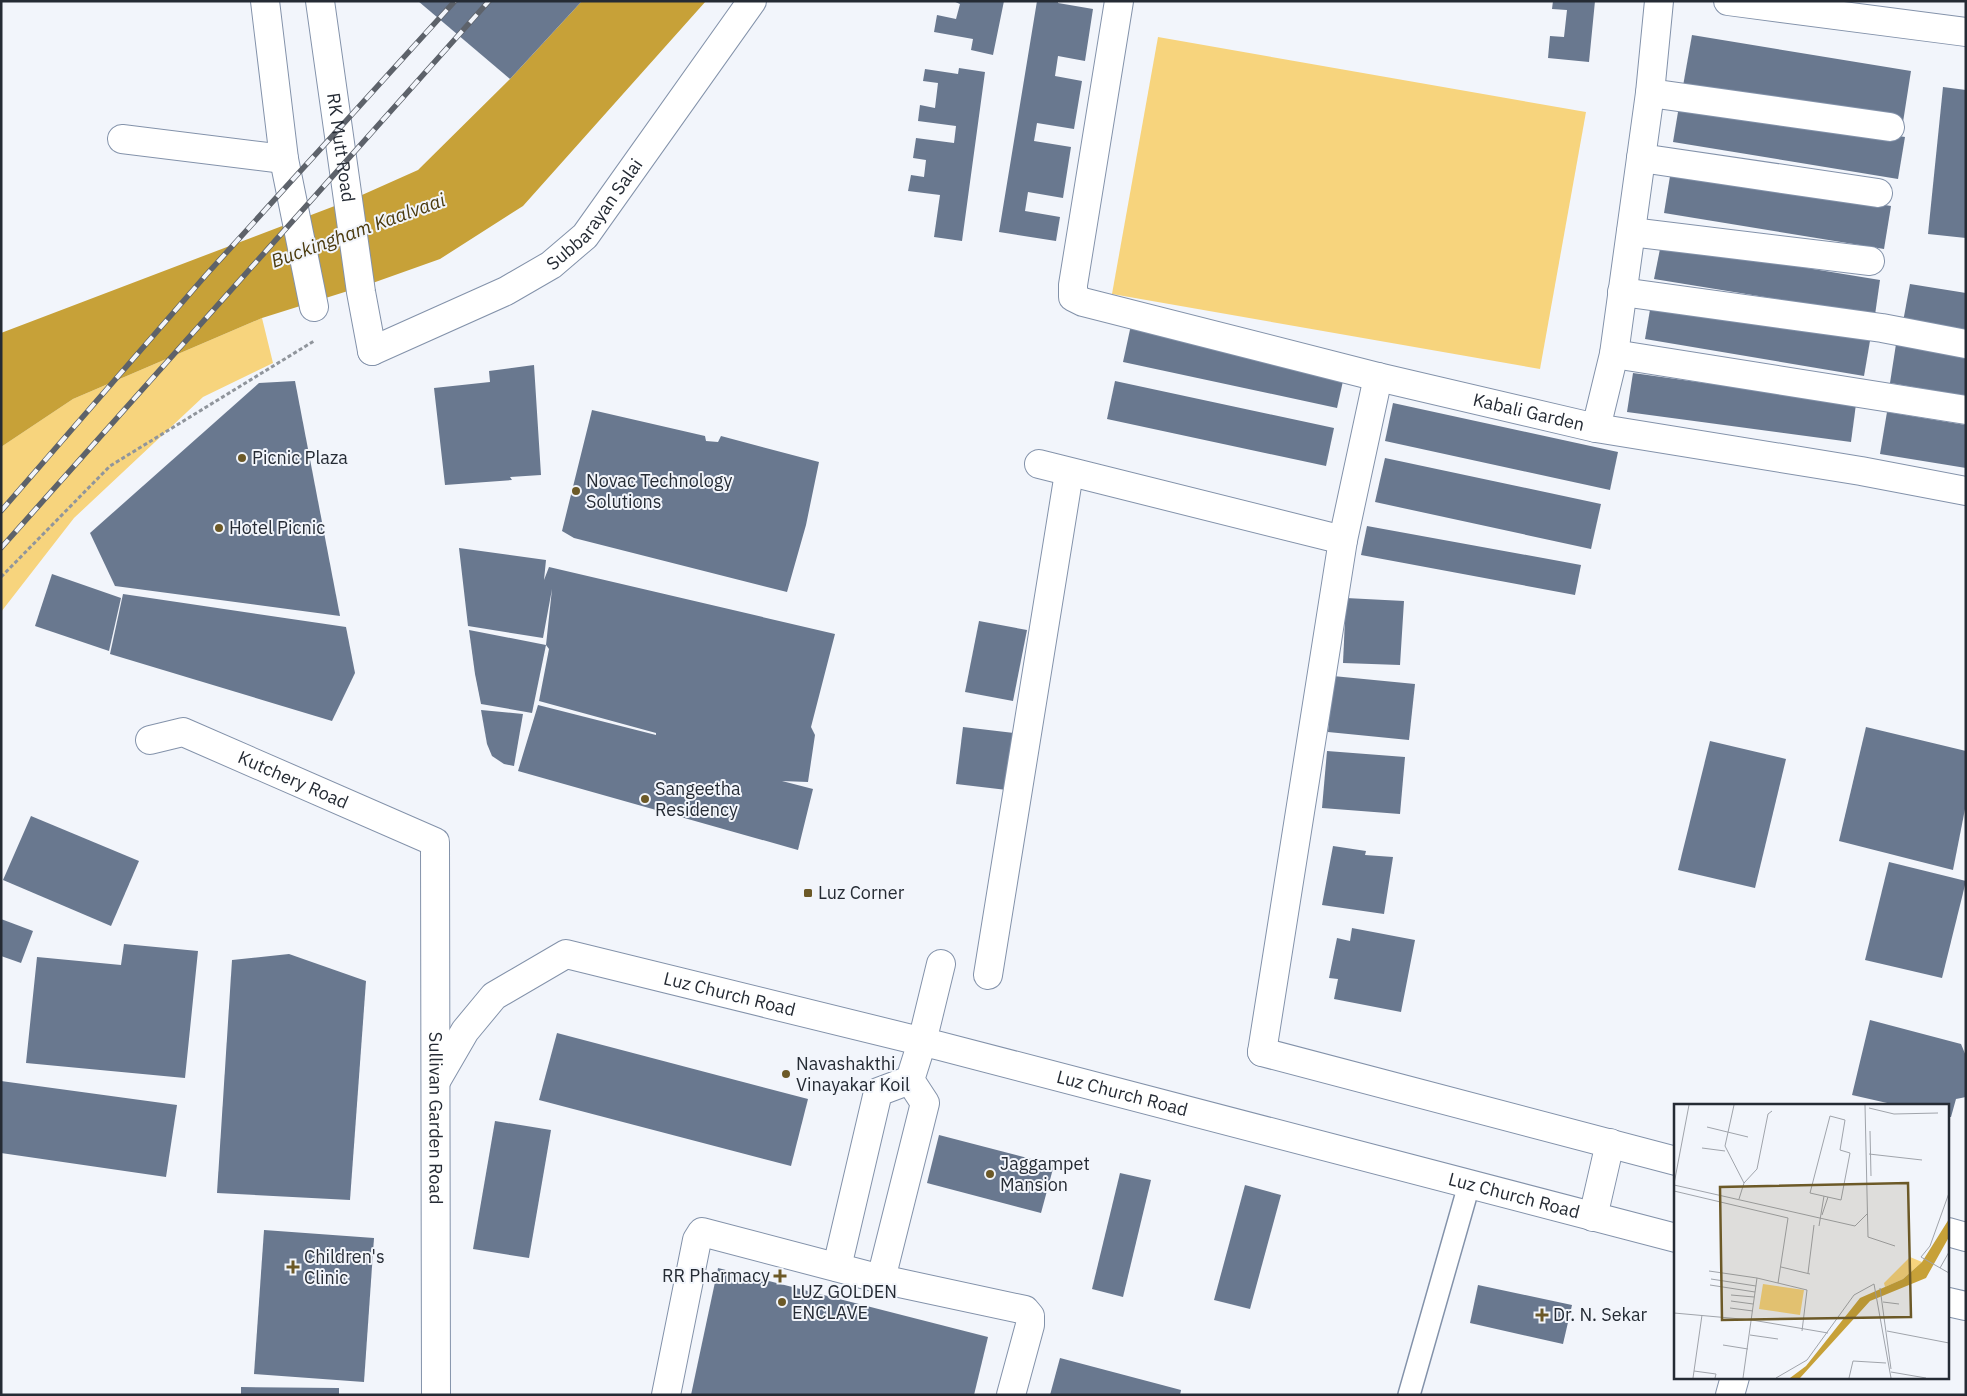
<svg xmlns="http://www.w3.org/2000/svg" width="1967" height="1396" font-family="'IBM Plex Sans',sans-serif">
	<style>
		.green { fill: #f7d47d }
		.water { fill: #c7a138 }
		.building { fill: #69788f }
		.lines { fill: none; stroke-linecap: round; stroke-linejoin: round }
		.service-casing { stroke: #8392aa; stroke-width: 24 }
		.minor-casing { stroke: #8392aa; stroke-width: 30 }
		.tertiary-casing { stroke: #8392aa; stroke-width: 30 }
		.secondary-casing { stroke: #8392aa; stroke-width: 30 }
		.path { stroke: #90959c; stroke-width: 3; stroke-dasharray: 4 2.5; stroke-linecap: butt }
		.service { stroke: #fff; stroke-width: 21 }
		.minor { stroke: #fff; stroke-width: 28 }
		.tertiary { stroke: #fff; stroke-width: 28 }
		.secondary { stroke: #fff; stroke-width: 28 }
		.rail-casing { stroke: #5d626a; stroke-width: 5.5 }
		.rail { stroke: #f2f5fb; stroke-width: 4; stroke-dasharray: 11; stroke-linecap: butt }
		.poi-dot { fill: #6c5927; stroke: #f2f5fb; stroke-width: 2 }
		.labels { text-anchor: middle; stroke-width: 4; stroke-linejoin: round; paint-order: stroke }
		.street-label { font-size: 18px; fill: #252b34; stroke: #f2f5fb }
		.poi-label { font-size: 18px; fill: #252b34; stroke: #f2f5fb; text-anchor: start }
		.water-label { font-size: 19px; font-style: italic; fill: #4a3a0e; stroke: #f2f5fb }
		.inset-road { fill: none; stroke: #a0a4ab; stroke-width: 1 }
		.view { fill: #6c5927; fill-opacity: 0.15; stroke: #6c5927; stroke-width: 2.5 }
		.inset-edge { fill: none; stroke: #252b34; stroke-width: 2.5 }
	</style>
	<rect width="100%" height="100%" fill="#f2f5fb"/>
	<g class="green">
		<polygon points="1158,37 1586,112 1540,369 1112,294"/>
		<polygon points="262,318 273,363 203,397 74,518 1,612 1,447 73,399"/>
	</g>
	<polygon class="water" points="582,1 706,1 523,206 440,259 367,285 262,318 73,399 1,447 1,333 353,199 418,170 510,79"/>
	<g class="building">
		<polygon points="418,1 582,1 510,79"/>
		<polygon points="953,1 1004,1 993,55 971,50 973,39 934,32 937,15 956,19 960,4"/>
		<polygon points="1037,1 1058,1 1058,3 1093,9 1085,61 1058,56 1055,76 1082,81 1074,129 1037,123 1034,141 1071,147 1063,198 1028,192 1025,211 1060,217 1056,241 999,232"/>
		<polygon points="1553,1 1595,1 1589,62 1548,58 1550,36 1564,37 1567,10 1552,9"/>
		<polygon points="1692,35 1911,71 1903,122 1683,86"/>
		<polygon points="959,68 985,72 962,241 934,237 940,195 908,191 911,175 924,177 926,160 913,158 916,138 954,143 956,126 918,121 920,105 935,108 938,83 923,81 925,69 958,74"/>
		<polygon points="1943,87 1966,90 1966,238 1928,234"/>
		<polygon points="1680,100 1905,137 1898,179 1673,142"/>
		<polygon points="1671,170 1891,206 1884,249 1664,213"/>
		<polygon points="1661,244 1880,280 1875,315 1654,279"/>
		<polygon points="1910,284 1966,293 1966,338 1902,327"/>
		<polygon points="1652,298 1871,335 1864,376 1645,339"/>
		<polygon points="1131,325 1345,372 1337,408 1123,362"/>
		<polygon points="1896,344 1966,355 1966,396 1890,383"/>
		<polygon points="534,365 541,475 510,477 512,480 445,485 434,388 490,382 489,371"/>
		<polygon points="1633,373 1856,404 1851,442 1627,412"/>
		<polygon points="295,381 340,616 115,586 90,533 259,383"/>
		<polygon points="1115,381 1334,428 1326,466 1107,419"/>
		<polygon points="1393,403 1618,452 1610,490 1385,441"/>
		<polygon points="592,410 705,436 706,441 718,442 721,436 819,462 806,525 787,592 574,538 562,531"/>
		<polygon points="1887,412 1966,425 1966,468 1880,454"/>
		<polygon points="1385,458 1601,504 1591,549 1375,502"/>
		<polygon points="1367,526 1581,565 1575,595 1361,555"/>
		<polygon points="459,548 546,560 544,580 549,567 835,634 811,727 815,735 808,782 782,781 813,789 798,850 518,771 538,705 656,735 656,733 539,701 549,649 546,645 552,589 543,638 468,626"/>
		<polygon points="52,574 121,598 109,651 35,626"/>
		<polygon points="123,594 346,627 355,673 332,721 110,654"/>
		<polygon points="1346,598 1404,601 1400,665 1343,663"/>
		<polygon points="979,621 1027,630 1013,701 965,692"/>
		<polygon points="469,630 546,645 532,713 481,704 475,674"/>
		<polygon points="1333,676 1415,684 1409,740 1328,732"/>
		<polygon points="481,710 523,714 514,766 504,764 492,756 487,744"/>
		<polygon points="963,727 1014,733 1007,790 956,784"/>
		<polygon points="1866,727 1966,751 1966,804 1953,870 1839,841"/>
		<polygon points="1710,741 1786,759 1755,888 1678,870"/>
		<polygon points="1327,751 1405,757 1400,814 1322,808"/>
		<polygon points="31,816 139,861 111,926 3,880"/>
		<polygon points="1333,846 1366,851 1365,855 1393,857 1384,914 1322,905"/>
		<polygon points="1889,862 1966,881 1942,978 1865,960"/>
		<polygon points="1,919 33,931 21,963 1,956"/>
		<polygon points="1352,928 1415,940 1401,1012 1334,999 1338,979 1329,978 1337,938 1350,941"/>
		<polygon points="124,944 198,951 185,1078 26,1063 37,957 121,965"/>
		<polygon points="289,954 366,981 350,1200 217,1193 232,960"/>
		<polygon points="1870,1020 1961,1044 1966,1056 1966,1097 1956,1099 1951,1117 1948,1117 1948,1105 1896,1105 1852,1095"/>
		<polygon points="557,1033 808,1099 791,1166 539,1100"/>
		<polygon points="1,1081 177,1105 166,1177 1,1153"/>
		<polygon points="495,1121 551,1130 529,1258 473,1249"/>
		<polygon points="939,1135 1054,1165 1041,1213 927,1183"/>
		<polygon points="1120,1173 1151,1180 1123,1297 1092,1289"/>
		<polygon points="1245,1185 1281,1195 1250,1309 1214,1300"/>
		<polygon points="264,1230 374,1238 364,1382 254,1374"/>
		<polygon points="718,1268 988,1337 974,1395 691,1395"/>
		<polygon points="1478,1285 1572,1305 1563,1344 1470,1323"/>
		<polygon points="1060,1358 1181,1390 1180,1395 1050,1395"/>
		<polygon points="241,1387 339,1388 339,1395 241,1395"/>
	</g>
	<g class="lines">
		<g class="service-casing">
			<polyline id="service" points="1409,1395 1469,1185"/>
		</g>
		<g class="minor-casing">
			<g id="minor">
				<path id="s1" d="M1119 1 1073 285V297L1083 302 1378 377 1596 428 1614 354 1650 93 1659 1"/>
				<polyline points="1728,1 1966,32"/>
				<polyline points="1650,93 1890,127"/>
				<polyline points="122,139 284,159"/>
				<polyline points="1641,158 1878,193"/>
				<polyline points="1631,232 1870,261"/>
				<polyline points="1622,292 1882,328 1966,344"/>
				<polyline points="1614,354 1966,410"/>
				<polyline points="1596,428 1861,471 1966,491"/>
				<polyline points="1039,464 1343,540"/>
				<polyline points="988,975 1069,473"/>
				<polyline points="1262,1052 1343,540 1378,377"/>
				<polyline points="837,1267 878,1092 910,1080"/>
				<polyline points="881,1279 925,1103 910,1080 922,1042 941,964"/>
				<polyline points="666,1395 697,1240 702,1232 881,1279 1025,1310 1030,1316 1030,1325 1011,1395"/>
				<polyline points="1730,1395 1735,1377"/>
			</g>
		</g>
		<g class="tertiary-casing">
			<g id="tertiary">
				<path id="s2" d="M372 351 506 291 551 265 585 236 752 1"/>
			</g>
		</g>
		<g class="secondary-casing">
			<g id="secondary">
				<polyline points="265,1 284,159 314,307"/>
				<path id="s3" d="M320 1 361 292 372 351"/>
				<path id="s4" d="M150 740 183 732 435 842 436 1395"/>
				<polyline points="1262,1052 1676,1161"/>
				<path id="s5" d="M436 1081 465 1031 494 996 566 954 940 1046 1676 1238"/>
				<polyline points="1593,1217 1610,1143"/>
				<polyline points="1948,1232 1966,1237"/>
				<polyline points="1948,1302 1966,1306"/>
			</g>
		</g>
		<polyline class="path" points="1,577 110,466 314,341"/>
		<use href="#service" class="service"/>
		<use href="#minor" class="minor"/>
		<use href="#tertiary" class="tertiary"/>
		<use href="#secondary" class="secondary"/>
		<g class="rail-casing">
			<g id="rail">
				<polyline points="1,511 206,275 455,1"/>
				<polyline points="1,548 489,1"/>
			</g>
		</g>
		<use href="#rail" class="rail"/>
	</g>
	<g class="poi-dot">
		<circle cx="242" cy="458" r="5"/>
		<circle cx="576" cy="491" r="5"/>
		<circle cx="219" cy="528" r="5"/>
		<circle cx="645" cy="799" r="5"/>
		<rect x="803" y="888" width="10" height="10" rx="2.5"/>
		<circle cx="786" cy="1074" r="5"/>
		<circle cx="990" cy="1174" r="5"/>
		<path d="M290.5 1259.5h5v5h5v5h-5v5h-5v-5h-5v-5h5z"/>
		<path d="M777.5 1268.5h5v5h5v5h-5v5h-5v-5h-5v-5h5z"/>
		<circle cx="782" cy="1302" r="5"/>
		<path d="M1539.5 1307.5h5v5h5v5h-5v5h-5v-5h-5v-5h5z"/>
	</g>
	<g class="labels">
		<g class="street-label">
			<text dy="6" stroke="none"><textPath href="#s3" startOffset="148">RK Mutt Road</textPath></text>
			<text dy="6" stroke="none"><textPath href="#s2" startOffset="266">Subbarayan Salai</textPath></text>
			<text dy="6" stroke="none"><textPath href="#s1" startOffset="770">Kabali Garden</textPath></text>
			<text dy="6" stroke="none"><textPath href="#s4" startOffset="154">Kutchery Road</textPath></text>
			<text dy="6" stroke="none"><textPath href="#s5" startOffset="355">Luz Church Road</textPath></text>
			<text dy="6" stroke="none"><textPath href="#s5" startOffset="760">Luz Church Road</textPath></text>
			<text dy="6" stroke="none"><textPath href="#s4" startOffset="585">Sullivan Garden Road</textPath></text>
			<text dy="6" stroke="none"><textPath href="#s5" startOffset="1165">Luz Church Road</textPath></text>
		</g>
		<g class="poi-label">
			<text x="252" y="464">Picnic Plaza</text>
			<text x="586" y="487">Novac Technology<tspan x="586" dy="21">Solutions</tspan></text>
			<text x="229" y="534">Hotel Picnic</text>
			<text x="655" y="795">Sangeetha<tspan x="655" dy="21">Residency</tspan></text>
			<text x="818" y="899">Luz Corner</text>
			<text x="796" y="1070">Navashakthi<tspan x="796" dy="21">Vinayakar Koil</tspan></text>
			<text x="1000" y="1170">Jaggampet<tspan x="1000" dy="21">Mansion</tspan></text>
			<text x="304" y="1263">Children's<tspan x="304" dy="21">Clinic</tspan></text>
			<text x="770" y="1282" text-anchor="end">RR Pharmacy</text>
			<text x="792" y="1298">LUZ GOLDEN<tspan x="792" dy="21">ENCLAVE</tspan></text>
			<text x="1553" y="1321">Dr. N. Sekar</text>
		</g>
		<g class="water-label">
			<text transform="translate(358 230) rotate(-20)" y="7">Buckingham Kaalvaai</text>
		</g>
	</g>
	<g transform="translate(1674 1104)">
		<rect width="275" height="275" fill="#f2f5fb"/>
		<path d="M236 153 248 158 229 175 211 183 210 179ZM89 180 130 186 126 211 85 205Z" fill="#f7d47d"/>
		<path d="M275 115V133L252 174 196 197 126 274H116L132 262 186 194 229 175 248 158Z" fill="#c7a138"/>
		<path class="inset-road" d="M60 1 51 42 70 79 65 95M191 1 194 133 221 142M195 4 220 10 264 9M156 12 171 16 166 46 176 49 167 96 136 89ZM33 23 74 33M196 27 197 72M28 44 51 47M195 50 248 56M70 79 83 65 94 10 98 7M0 80 15 1M0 81 181 122 193 110M0 87 114 114M148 111 154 93M145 122 150 92M247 153 256 142 275 89M247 153 275 169M107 163 136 170M266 164 275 148M35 167 83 174M134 169 140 121M37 175 82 182M104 179 114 114M200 180 217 274M36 181 81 188M206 184 217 265M57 191 80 193M57 197 79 200M209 198 225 200M56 204 79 207M0 209 78 216 154 229M213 227 275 239M76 231 104 235M49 241 74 245M20 267 42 270 41 274M217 268 252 274M19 274 28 211M69 274 83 174 133 186 128 227M102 274 133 256 180 191 200 180M175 274 179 257 212 259"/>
		<path class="view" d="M234 79 237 213 48 216 46 83Z"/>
		<rect width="275" height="275" class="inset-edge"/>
	</g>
	<rect width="1967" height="1396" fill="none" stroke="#252b34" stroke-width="5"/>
</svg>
